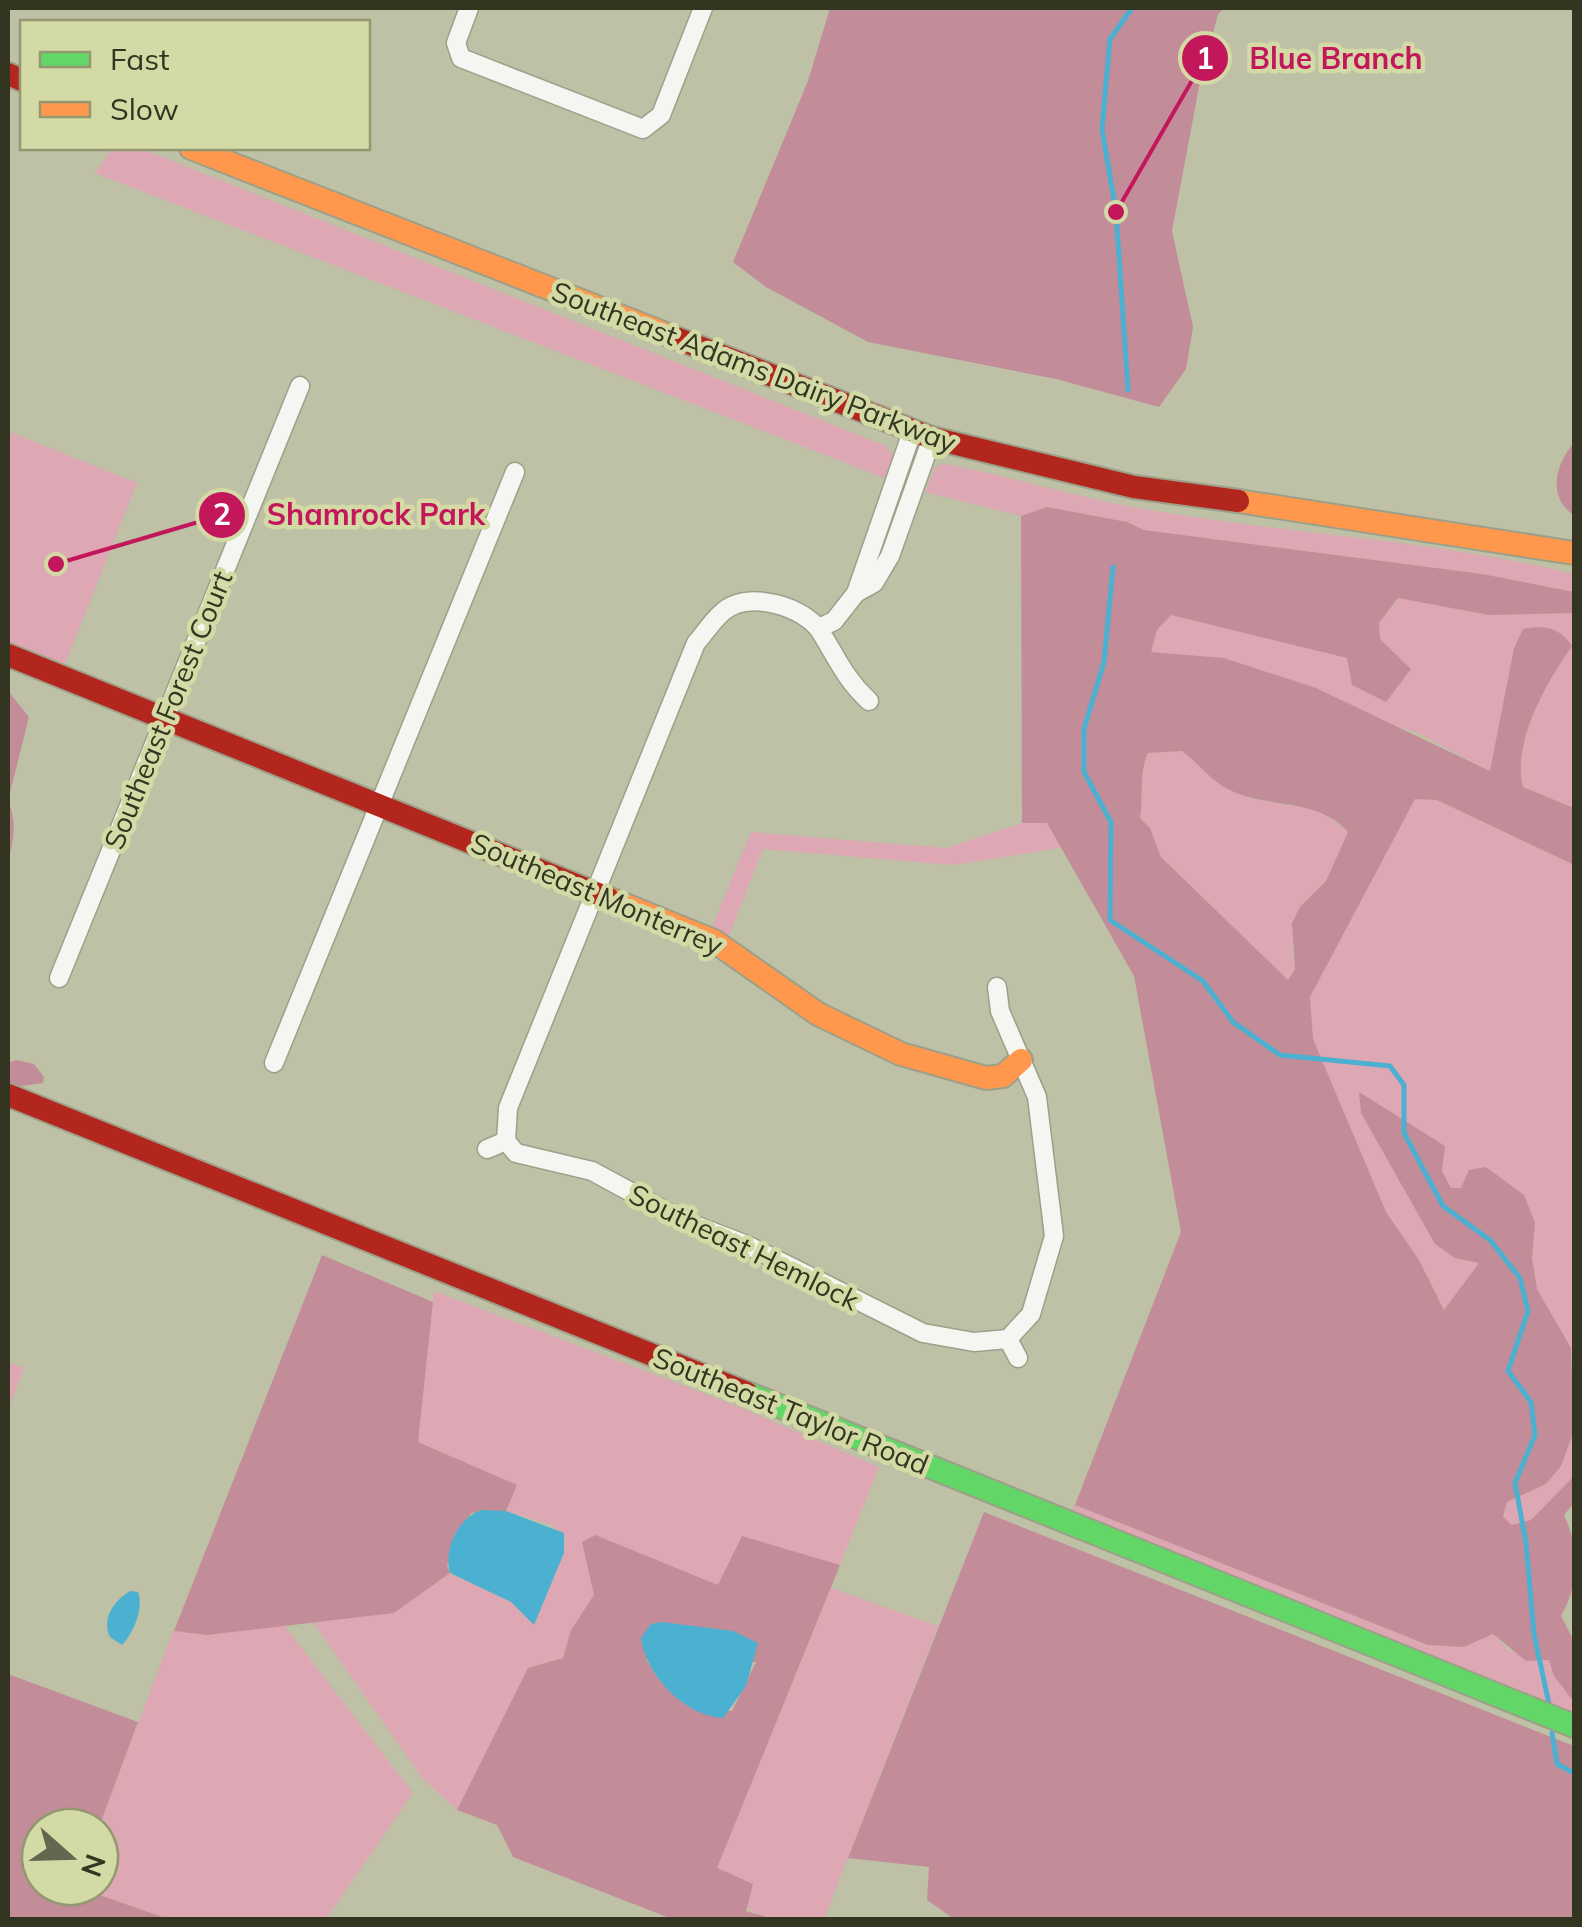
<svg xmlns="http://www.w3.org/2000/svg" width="1582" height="1927" font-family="Mulish,sans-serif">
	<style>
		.green { fill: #dda7b3 }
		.forest { fill: #c28d99; fill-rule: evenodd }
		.water { fill: #4cb0d0 }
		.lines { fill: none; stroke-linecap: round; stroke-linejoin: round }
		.stream { stroke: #4cb0d0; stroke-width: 5 }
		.street-casing { stroke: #9da089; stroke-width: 21 }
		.fast-casing { stroke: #9da089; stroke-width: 26 }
		.slow-casing { stroke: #9da089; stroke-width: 26 }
		.jam-casing { stroke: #9da089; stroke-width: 26 }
		.street { stroke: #f5f6f2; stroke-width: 18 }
		.fast { stroke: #63d668; stroke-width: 22 }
		.slow { stroke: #ff974d; stroke-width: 22 }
		.jam { stroke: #b3261e; stroke-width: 22 }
		.labels { text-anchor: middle; stroke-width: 9; stroke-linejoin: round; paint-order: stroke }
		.street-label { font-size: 28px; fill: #333520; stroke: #d4daa5 }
		.leader { fill: none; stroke: #c2185b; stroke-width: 4 }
		.callout-dot { fill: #c2185b; stroke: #d4daa5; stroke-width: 4 }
		.mark-label { font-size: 30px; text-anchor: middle; font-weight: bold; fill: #fff }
		.callout-label { font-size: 30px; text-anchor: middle; font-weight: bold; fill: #c2185b; stroke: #d4daa5; stroke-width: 9; stroke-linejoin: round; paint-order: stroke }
	</style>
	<rect width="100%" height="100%" fill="#bec1a5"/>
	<g class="green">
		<polygon points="112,148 140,148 886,446 894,457 890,480 95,173"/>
		<polygon points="8,431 137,483 63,669 8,646"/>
		<path d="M945 464C1020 478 1092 502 1168 513 1304 535 1440 541 1574 574V592L1482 574 1143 530 1127 522 1047 507 1021 516 925 492 936 466Z"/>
		<path d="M1399 598 1489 615 1574 613V808L1523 787C1513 741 1546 683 1572 646L1523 630 1514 649 1490 771 1416 732 1151 653 1157 630 1171 615 1348 658 1410 669 1380 639 1379 623Z"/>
		<path d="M1182 751 1249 798 1321 811 1348 832 1326 881 1300 907 1292 949 1295 969 1288 980 1161 857 1150 828 1140 818C1144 793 1138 776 1149 753Z"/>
		<polygon points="1415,799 1437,800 1574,865 1574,1476 1531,1521 1511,1526 1503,1516 1507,1502 1546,1484 1561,1466 1574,1431 1571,1348 1537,1289 1532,1259 1535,1223 1451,1188 1442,1171 1444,1146 1360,1093 1455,1258 1480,1263 1445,1311 1419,1260 1386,1212 1313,1039 1310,997"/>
		<polygon points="1022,823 1047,823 1061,848 953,865 763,849 728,938 710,933 751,832 946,848"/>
		<path d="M434 1291 734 1405 879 1467 840 1565 743 1537 718 1585 662 1563C605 1590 581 1593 563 1658L528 1668 457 1810 422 1778 313 1622 394 1613 450 1573 536 1614 566 1541 552 1525 506 1511 517 1485 418 1442Z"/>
		<polygon points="8,1362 24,1368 8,1411"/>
		<polygon points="1075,1505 1428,1645 1464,1647 1493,1634 1509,1651 1549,1660 1574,1701 1574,1714 1070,1516"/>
		<path d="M831 1588 938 1626 824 1919C757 1919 756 1926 717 1868Z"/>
		<polygon points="284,1625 413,1793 326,1919 168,1919 77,1887 100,1887 99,1827 173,1631 207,1635"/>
	</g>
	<g class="forest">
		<polygon points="830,8 1225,8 1218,14 1199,87 1172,231 1193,327 1186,369 1159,407 1056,379 868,342 766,287 733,262 808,81"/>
		<path d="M1574 443V515C1547 498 1555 464 1574 443Z"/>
		<path d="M1047 507 1127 522 1144 530 1482 574 1574 592V613L1489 615 1398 598 1379 623 1380 639 1411 669 1386 702 1352 685 1347 658 1171 615 1157 630 1151 652 1224 658 1316 688 1490 771 1514 648 1523 629C1544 625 1560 627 1572 646 1546 683 1512 742 1523 787L1574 808V865L1437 800 1415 799 1310 997 1313 1039 1386 1212 1419 1260 1444 1310 1479 1263 1455 1258 1435 1244 1361 1113 1359 1092 1445 1146 1442 1171 1451 1188H1461L1469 1170 1486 1167 1524 1195 1535 1223 1532 1258 1537 1289 1571 1348 1574 1431 1561 1466 1546 1484 1507 1502 1503 1516 1511 1525 1531 1520 1574 1476V1503L1564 1515C1580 1549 1579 1584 1561 1616L1574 1641V1702L1554 1676 1549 1660 1526 1661 1493 1634 1464 1647 1428 1645 1075 1505 1181 1232 1134 976 1047 823H1022L1021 516ZM1182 751C1197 762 1209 778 1224 787 1263 810 1317 796 1348 832L1326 881 1300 907 1292 923 1295 969 1288 980 1161 857 1150 828 1140 818C1144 794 1138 776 1148 753Z"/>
		<path d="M8 691 29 717 8 801C17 821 14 841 8 861Z"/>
		<polygon points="16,1060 34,1064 44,1077 43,1083 8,1088 8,1063"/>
		<polygon points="322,1255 433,1302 418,1442 517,1485 506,1511 471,1513 447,1565 450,1573 394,1613 207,1635 174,1631"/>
		<polygon points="984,1512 1574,1746 1574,1919 954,1919 927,1900 929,1867 848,1858"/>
		<path d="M595 1535 718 1585 742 1536 840 1565 717 1868 753 1884 746 1911 773 1919H672L513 1857 497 1825 457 1810 528 1668 563 1658 571 1630 594 1595 582 1542ZM646 1659 756 1662 732 1711C686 1711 669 1699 646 1659Z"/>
		<polygon points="8,1674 138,1722 99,1827 40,1827 40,1887 77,1887 168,1919 8,1919"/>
	</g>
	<g class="water">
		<path d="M482 1510 506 1511 564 1533V1553L534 1625 511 1602 450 1573C443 1550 458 1517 482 1510Z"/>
		<path d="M130 1591 138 1592C144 1608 134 1632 122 1645L110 1637C101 1618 114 1601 130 1591Z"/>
		<path d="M662 1622 733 1631 758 1643 746 1686 723 1718C685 1716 646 1676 641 1638L651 1624Z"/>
	</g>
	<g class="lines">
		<g class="stream">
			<polyline points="1128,390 1116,212 1102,129 1110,39 1132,8"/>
			<polyline points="1113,567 1104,662 1084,729 1084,772 1111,822 1110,920 1203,981 1233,1022 1280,1055 1390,1066 1404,1085 1404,1133 1443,1206 1490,1240 1520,1278 1528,1311 1508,1371 1531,1402 1535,1435 1515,1483 1526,1543 1534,1634 1549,1704"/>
			<polyline points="1552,1733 1557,1764 1574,1773"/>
		</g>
		<g class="street-casing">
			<g id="street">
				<polyline points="469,8 456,43 461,58 643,129 661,115 703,8"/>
				<polyline points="856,593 912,432"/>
				<polyline points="819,628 834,621 856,593 874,583 890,556 932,438"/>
				<polyline points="59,978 300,386"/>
				<polyline points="997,987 1000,1011 1037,1097 1054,1236 1031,1314 1008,1339"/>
				<polyline points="274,1063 515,472"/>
				<path d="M506 1141 508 1108 696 643C706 632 715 616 728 608 753 592 804 607 820 631 837 658 845 679 869 701"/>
				<polyline points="506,1141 516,1153 592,1171 684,1221 747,1245 923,1333 974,1342 1008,1339"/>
				<polyline points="487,1149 506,1141"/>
				<polyline points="1008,1339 1018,1358"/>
			</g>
		</g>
		<g class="fast-casing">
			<polyline id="fast" points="747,1393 1574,1726"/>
		</g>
		<g class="slow-casing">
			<g id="slow">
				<polyline points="191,148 676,338"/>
				<polyline points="1238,501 1574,553"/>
				<polyline points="608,898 714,941 818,1014 901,1054 986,1078 1003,1076 1021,1060"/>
			</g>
		</g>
		<g class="jam-casing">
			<g id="jam">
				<polyline points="8,74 22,80"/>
				<polyline points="676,338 932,438 1134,487 1238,501"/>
				<polyline points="8,655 608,898"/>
				<polyline points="8,1095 747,1393"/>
			</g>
		</g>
		<use href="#street" class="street"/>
		<use href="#fast" class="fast"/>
		<use href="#slow" class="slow"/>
		<use href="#jam" class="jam"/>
	</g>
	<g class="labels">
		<g class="street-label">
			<text transform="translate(754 367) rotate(21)" y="10">Southeast Adams Dairy Parkway</text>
			<text transform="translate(168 710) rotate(-68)" y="10">Southeast Forest Court</text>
			<text transform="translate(597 894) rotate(23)" y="10">Southeast Monterrey</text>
			<text transform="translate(744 1247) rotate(26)" y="10">Southeast Hemlock</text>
			<text transform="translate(791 1411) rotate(22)" y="10">Southeast Taylor Road</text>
		</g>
	</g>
	<path class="leader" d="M1116 212L1205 58M56 564L222 515"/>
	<g class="callout-dot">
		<circle cx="1116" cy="212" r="10"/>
		<circle cx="56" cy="564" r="10"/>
		<circle cx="1205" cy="58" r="25"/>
		<circle cx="222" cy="515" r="25"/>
	</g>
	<g class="mark-label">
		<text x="1205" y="69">1</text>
		<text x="222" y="525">2</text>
	</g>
	<g class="callout-label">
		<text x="1336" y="69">Blue Branch</text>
		<text x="376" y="525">Shamrock Park</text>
	</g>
	<rect width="1582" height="1927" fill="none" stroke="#333520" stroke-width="20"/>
	<rect x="20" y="20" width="350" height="130" fill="#d4daa5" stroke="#949870" stroke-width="2.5"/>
	<rect x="40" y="52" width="50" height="15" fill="#63d668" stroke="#949870" stroke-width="2.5"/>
	<text x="110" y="70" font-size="30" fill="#333520">Fast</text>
	<rect x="40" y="102" width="50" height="15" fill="#ff974d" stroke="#949870" stroke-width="2.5"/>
	<text x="110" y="120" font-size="30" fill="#333520">Slow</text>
	<g transform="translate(70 1857) rotate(110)"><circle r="48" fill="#d4daa5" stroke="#949870" stroke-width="2.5"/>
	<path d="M0-8L18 38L0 25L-18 38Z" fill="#64664f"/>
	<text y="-15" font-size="28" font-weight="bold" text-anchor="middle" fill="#333520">N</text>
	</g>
</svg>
